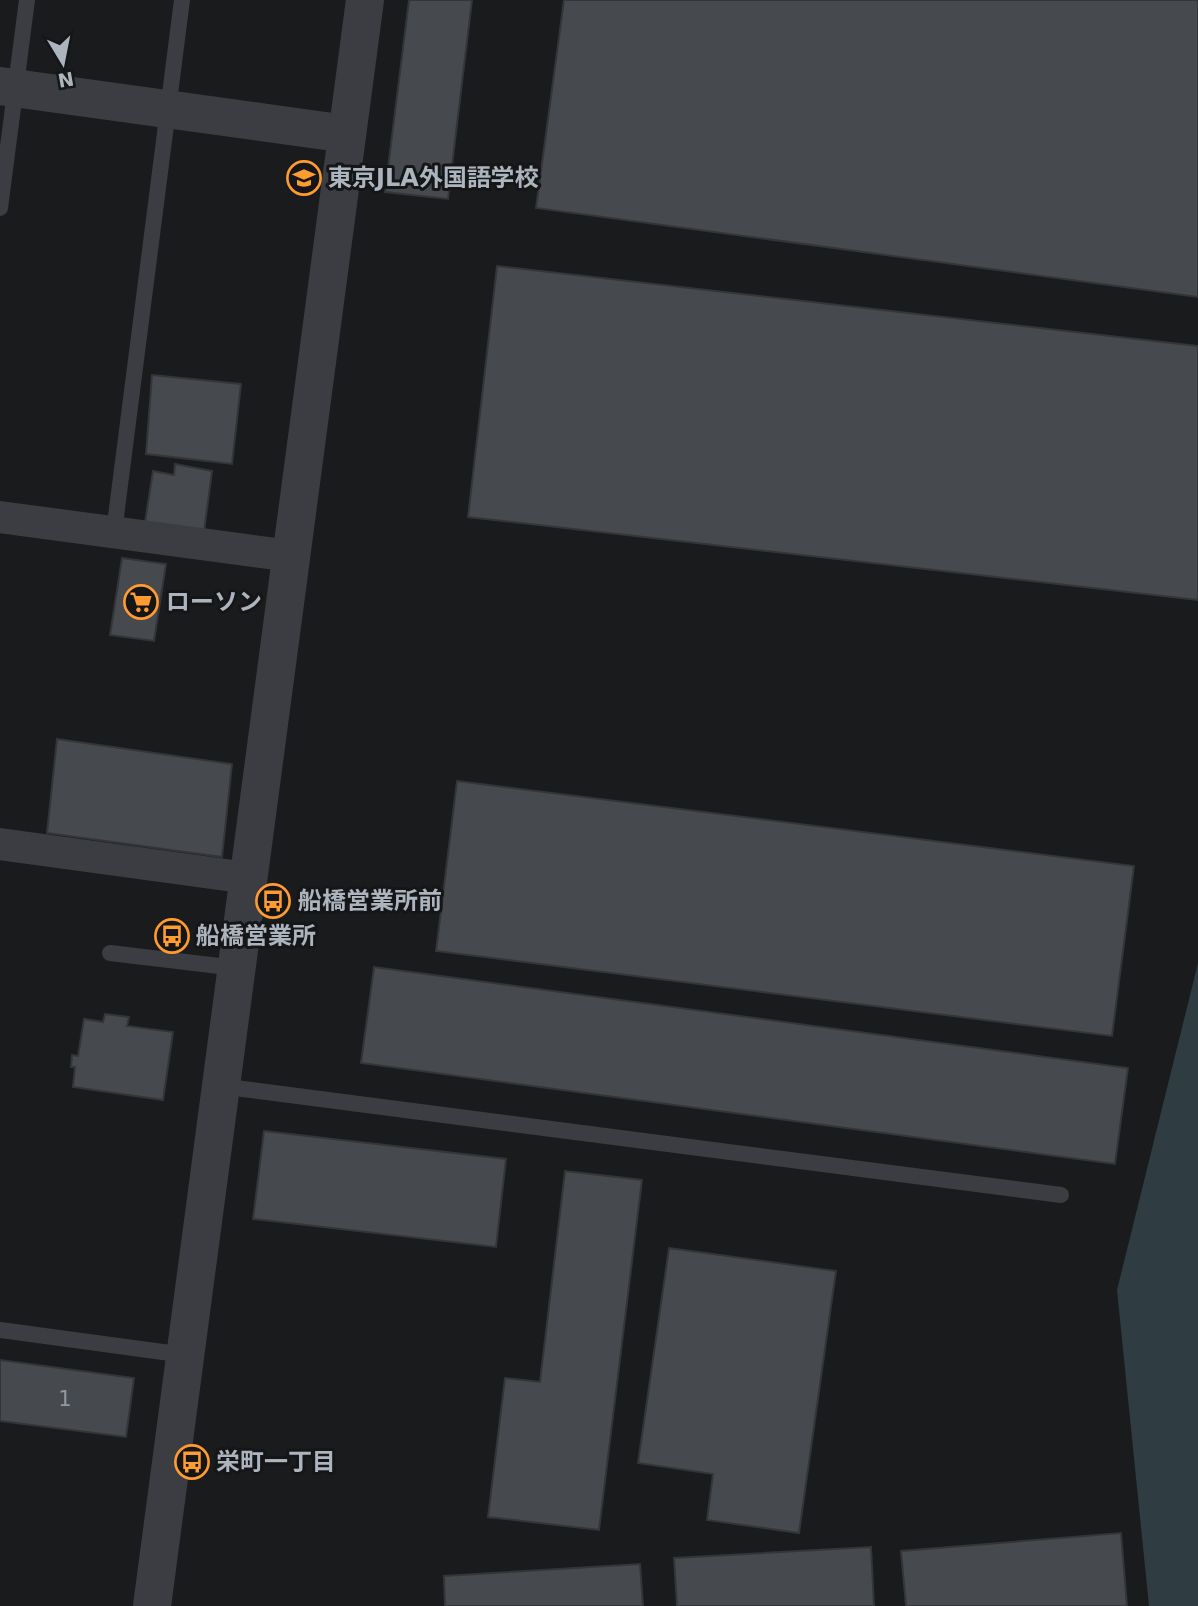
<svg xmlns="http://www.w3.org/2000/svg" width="1198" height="1606" font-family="'DejaVu Sans','Noto Sans JP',sans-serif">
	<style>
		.water { fill: #2f3d42 }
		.building { fill: #46494d; stroke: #343539; stroke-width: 2 }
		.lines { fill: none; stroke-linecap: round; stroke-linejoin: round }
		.service { stroke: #3b3d42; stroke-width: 16 }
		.minor { stroke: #3b3d42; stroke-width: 32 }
		.tertiary { stroke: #3b3d42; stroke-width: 38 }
		.labels { text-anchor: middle; stroke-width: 6; stroke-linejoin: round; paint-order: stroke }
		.number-label { font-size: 21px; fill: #9299a1 }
		.poi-label { font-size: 24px; font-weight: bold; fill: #acb4bd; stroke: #151618; text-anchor: start }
	</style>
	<rect width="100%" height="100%" fill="#1a1b1d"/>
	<polygon class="water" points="1198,963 1198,1606 1149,1606 1117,1290"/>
	<g class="building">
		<polygon points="409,0 472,0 448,199 385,192"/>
		<polygon points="564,0 1198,0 1198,297 536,208"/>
		<polygon points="497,266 1198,346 1198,600 468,517"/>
		<polygon points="152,375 241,384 232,464 146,454"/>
		<polygon points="175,464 212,471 204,532 145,522 153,471 174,475"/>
		<polygon points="122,558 166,564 154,641 110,635"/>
		<polygon points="57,739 232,764 222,857 47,833"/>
		<polygon points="457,781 1134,866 1112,1036 436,951"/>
		<polygon points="374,967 1128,1068 1115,1164 361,1063"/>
		<polygon points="105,1014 129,1017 127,1026 173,1032 163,1100 73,1087 75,1067 71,1067 72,1055 78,1056 84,1019 103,1022"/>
		<polygon points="264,1131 506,1159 496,1247 253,1219"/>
		<polygon points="565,1171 642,1180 599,1530 488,1517 505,1378 540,1382"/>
		<polygon points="669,1248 836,1271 799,1533 707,1520 713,1474 638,1463"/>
		<polygon points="0,1360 134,1378 126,1437 0,1421"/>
		<polygon points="1121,1533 1127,1606 906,1606 901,1551"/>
		<polygon points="871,1547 874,1606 677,1606 674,1558"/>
		<polygon points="640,1564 643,1606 445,1606 444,1576"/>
	</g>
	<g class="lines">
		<g class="service">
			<polyline points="0,208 27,0"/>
			<polyline points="114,532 182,0"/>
			<polyline points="110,953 236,968"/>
			<polyline points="220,1086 1061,1195"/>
			<polyline points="0,1330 185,1355"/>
		</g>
		<g class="minor">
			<polyline points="0,517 291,556"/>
			<polyline points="0,844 248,878"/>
		</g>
		<g class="tertiary">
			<polyline points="0,86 347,134"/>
			<polyline points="152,1606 365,0"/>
		</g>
	</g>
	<defs>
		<g id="school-ring" transform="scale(1.75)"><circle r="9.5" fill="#151618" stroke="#ff9b31" stroke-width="1.5"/><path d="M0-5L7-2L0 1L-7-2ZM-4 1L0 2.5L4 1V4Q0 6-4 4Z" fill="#ff9b31"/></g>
		<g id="supermarket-ring" transform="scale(1.75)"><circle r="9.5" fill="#151618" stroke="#ff9b31" stroke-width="1.5"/><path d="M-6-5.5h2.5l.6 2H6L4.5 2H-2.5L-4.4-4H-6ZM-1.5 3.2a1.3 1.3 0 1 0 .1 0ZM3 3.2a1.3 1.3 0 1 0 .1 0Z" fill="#ff9b31"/></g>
		<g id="bus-ring" transform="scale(1.75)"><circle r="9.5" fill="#151618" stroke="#ff9b31" stroke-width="1.5"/><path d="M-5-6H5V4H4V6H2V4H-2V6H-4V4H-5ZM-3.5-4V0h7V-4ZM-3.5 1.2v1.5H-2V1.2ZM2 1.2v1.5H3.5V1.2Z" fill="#ff9b31"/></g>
	</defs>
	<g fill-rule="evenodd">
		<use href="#school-ring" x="304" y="178"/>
		<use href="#supermarket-ring" x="141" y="602"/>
		<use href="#bus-ring" x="273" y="901"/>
		<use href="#bus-ring" x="172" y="936"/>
		<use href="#bus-ring" x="192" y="1462"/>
	</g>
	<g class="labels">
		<g class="number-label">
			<text x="65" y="1406">1</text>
		</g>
		<g class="poi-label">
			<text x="328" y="186">東京JLA外国語学校</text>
			<text x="166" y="610">ローソン</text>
			<text x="298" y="909">船橋営業所前</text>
			<text x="196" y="944">船橋営業所</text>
			<text x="216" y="1470">栄町一丁目</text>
		</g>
	</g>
	<g transform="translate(63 63) rotate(170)" stroke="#151618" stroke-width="5" paint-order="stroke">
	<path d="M0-5L12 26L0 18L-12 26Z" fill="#acb4bd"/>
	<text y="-10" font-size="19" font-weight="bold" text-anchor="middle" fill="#acb4bd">N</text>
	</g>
</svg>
